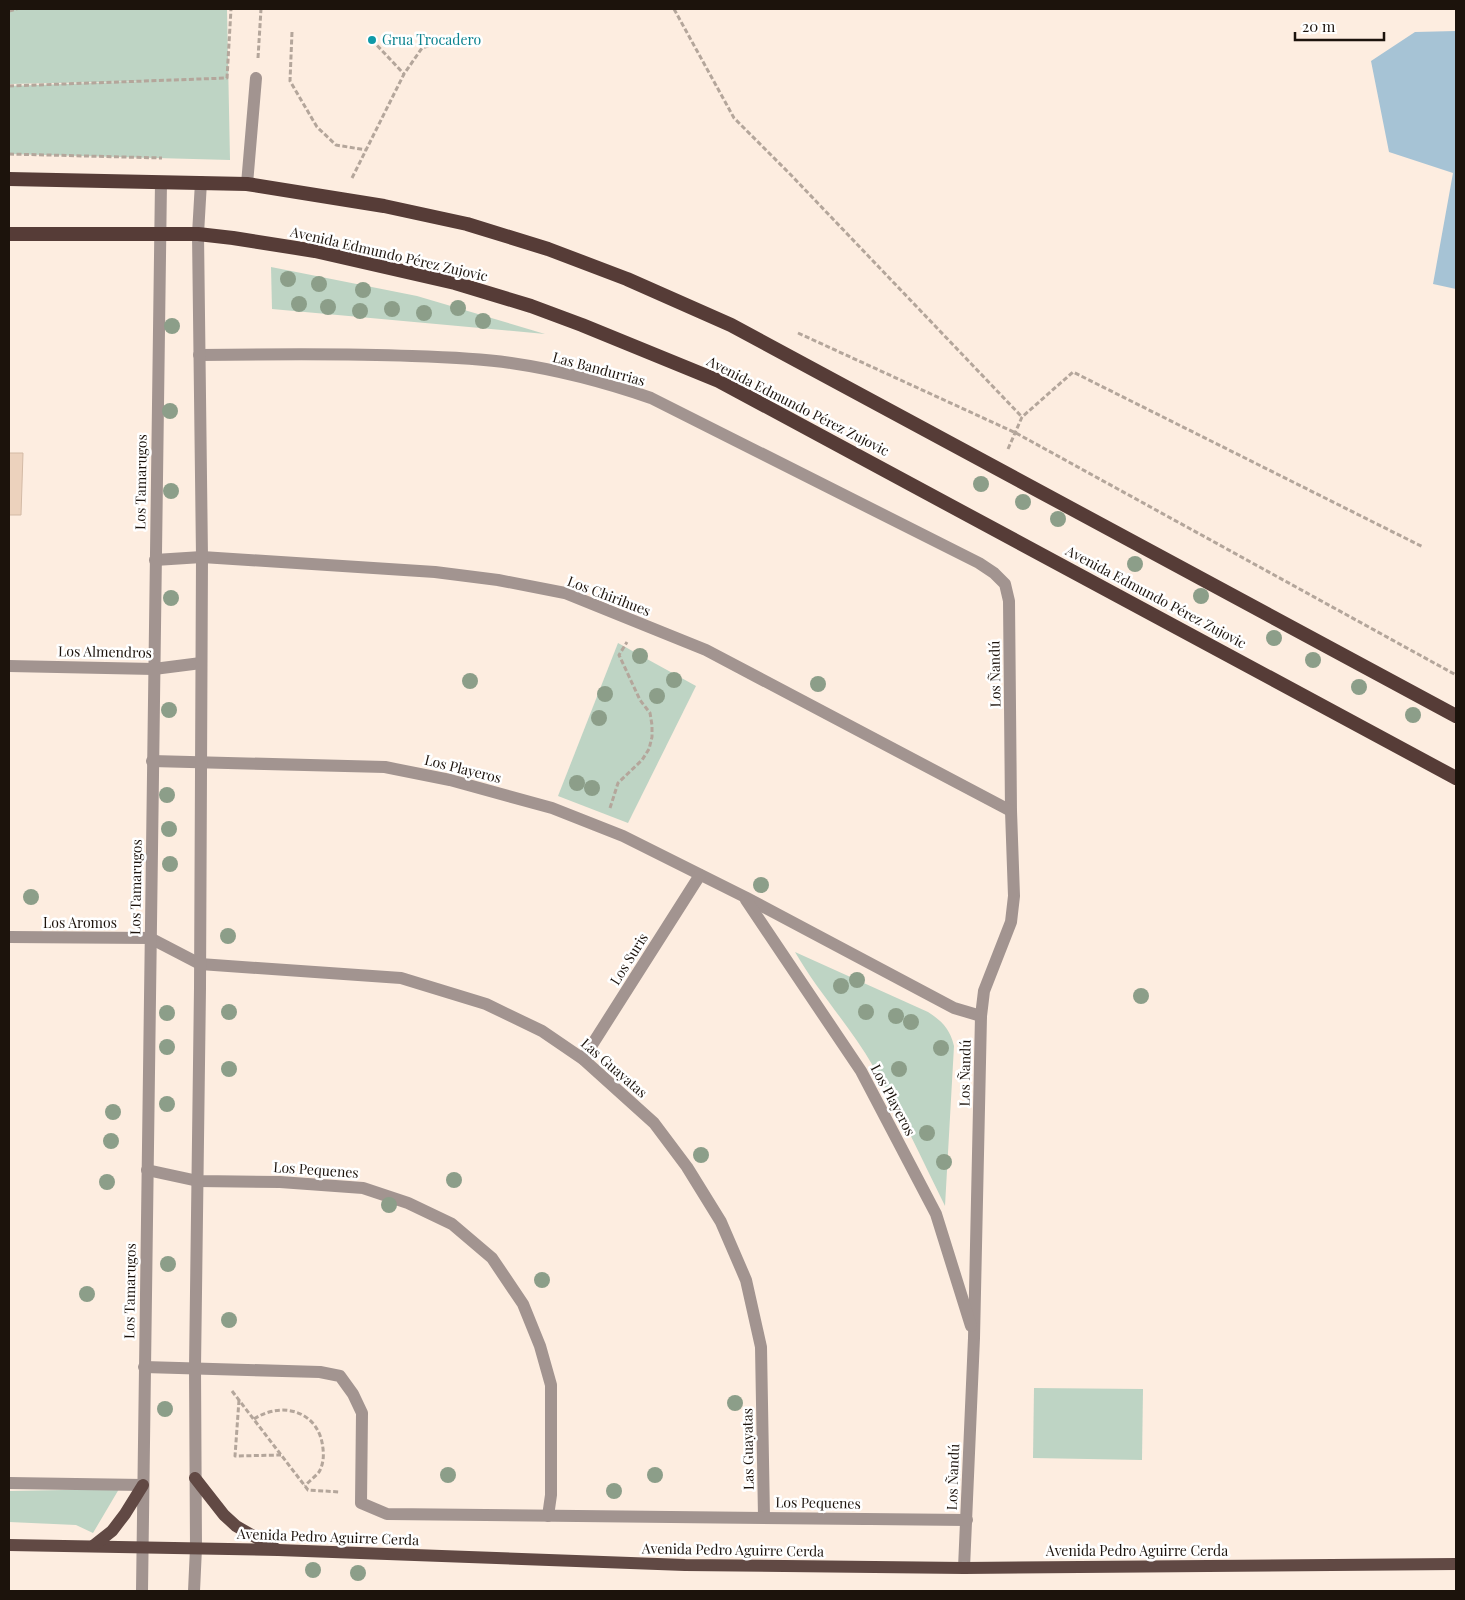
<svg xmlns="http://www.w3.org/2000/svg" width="1465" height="1600" viewBox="0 0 1465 1600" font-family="'Playfair Display',serif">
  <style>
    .green { fill: #bed4c4 }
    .water { fill: #a6c3d5 }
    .building { fill: #ecd2bd; stroke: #d3baa5 }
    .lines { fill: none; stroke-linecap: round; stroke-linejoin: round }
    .path { stroke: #b4a69b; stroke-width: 3; stroke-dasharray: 5 2.5; stroke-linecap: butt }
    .service { stroke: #a29490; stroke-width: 12 }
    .minor { stroke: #a29490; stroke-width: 12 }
    .primary { stroke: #614944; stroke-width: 12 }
    .trunk { stroke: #563c37; stroke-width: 14 }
    .tree { fill: #8c9e89 }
    .culture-dot { fill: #0f9aa8; stroke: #fff; stroke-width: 2 }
    .labels { text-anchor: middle; stroke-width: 5; stroke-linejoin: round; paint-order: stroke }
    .culture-label { font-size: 14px; fill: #0d838f; stroke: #fff; text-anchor: start }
    .street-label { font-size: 14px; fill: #1c130c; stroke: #fff }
  </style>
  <rect width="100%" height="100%" fill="#fdede0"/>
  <g class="green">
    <path d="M13,9H227L230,160L9,154V86L148,81L9,84V11Z"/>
    <path d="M271,267L417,296L545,334L272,309Z"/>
    <path d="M618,643L696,686L628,823L558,796Z"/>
    <path d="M795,952L928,1012C942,1021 950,1029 954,1046L945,1206C922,1159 900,1111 873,1066C850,1026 818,992 795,952Z"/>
    <path d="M1034,1388L1143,1389L1142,1460L1033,1458Z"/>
    <path d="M119,1489L93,1533L76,1525L9,1522V1491Z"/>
  </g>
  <path class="water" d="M1456,31V289L1433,284L1453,173L1389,152L1371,61L1415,32Z"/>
  <path class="building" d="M9,453H23L21,515H9Z"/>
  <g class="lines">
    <g class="path">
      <path d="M674,9L734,118L790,174L1022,417"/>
      <path d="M9,11L17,9"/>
      <path d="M292,32L290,81L317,127L336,145L366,150"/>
      <path d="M372,40L404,74"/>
      <path d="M258,58L261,9"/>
      <path d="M9,86L227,78L231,9"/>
      <path d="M9,154L162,158"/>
      <path d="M352,178L404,74L422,48L451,39"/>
      <path d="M798,333L1016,433L1456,675"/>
      <path d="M1008,449L1022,417L1073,372L1423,547"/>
      <path d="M610,808L618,783L642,760L649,749L652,737V725L650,713L640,700L619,655L627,642"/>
      <path d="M232,1391L308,1490L340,1492"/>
      <path d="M239,1400L235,1456L281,1455"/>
      <path d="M254,1419C283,1400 320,1412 323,1449C324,1457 323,1465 319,1472C315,1477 309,1481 305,1486"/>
    </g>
    <path class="service" d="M247,184L256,78"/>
    <g class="minor">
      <path d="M199,355C270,354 341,353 412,356C445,357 478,358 511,363C559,370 605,382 651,398L979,563L994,573L1005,584L1009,601L1011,811L1014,896L1011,922L984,991L981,1016L974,1338L964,1568"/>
      <path d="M155,560L202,557L435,572L498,580L565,593L706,650L1011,811"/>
      <path d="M9,666L154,669L201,663"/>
      <path d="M152,761L385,767L450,780L552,808L623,836L745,897L954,1008L981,1016"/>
      <path d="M746,900L861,1071L893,1132L936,1214L971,1326"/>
      <path d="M9,937L150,938L200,964L401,978L486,1004L542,1031L583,1059L654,1123L687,1167L721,1222L746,1280L761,1347L764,1517"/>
      <path d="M583,1059L700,875"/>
      <path d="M147,1170L198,1181L280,1182L363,1188L408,1203L452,1224L492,1258L523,1304L540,1346L551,1385V1495L548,1516"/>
      <path d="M144,1367L320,1372L340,1376L353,1394L362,1413L361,1503L387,1514L967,1520"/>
      <path d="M9,1483L143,1485"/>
      <path d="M142,1591L161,182"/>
      <path d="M194,1591L196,1548L195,1368L200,988L202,557L198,234L201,182"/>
    </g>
    <g class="primary">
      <path d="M195,1478L224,1515L236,1526L276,1549"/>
      <path d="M9,1545L278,1550L685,1565L964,1568L1456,1564"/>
      <path d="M93,1546L112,1531L125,1514L143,1485"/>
    </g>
    <g class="trunk">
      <path d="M9,179L247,184L384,206L467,224L548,249L627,279L731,325L1456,716"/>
      <path d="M9,234H198L233,238L315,251L455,283L531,306L582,325L719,381L1456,778"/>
    </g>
  </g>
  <g class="tree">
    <circle cx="288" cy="279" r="8"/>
    <circle cx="319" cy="284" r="8"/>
    <circle cx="363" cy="290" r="8"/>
    <circle cx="299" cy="304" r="8"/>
    <circle cx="328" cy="307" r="8"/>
    <circle cx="458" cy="308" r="8"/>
    <circle cx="392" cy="309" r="8"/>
    <circle cx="360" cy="311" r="8"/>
    <circle cx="424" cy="313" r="8"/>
    <circle cx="483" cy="321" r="8"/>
    <circle cx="172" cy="326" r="8"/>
    <circle cx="170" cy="411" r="8"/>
    <circle cx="981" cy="484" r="8"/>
    <circle cx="171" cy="491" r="8"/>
    <circle cx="1023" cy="502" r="8"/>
    <circle cx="1058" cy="519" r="8"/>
    <circle cx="1135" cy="564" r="8"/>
    <circle cx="1201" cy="596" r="8"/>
    <circle cx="171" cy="598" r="8"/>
    <circle cx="1274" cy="638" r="8"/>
    <circle cx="640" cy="656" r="8"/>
    <circle cx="1313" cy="660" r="8"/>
    <circle cx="674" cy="680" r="8"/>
    <circle cx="470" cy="681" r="8"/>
    <circle cx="818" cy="684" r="8"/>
    <circle cx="1359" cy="687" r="8"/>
    <circle cx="605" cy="694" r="8"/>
    <circle cx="657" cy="696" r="8"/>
    <circle cx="169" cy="710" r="8"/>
    <circle cx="1413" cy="715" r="8"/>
    <circle cx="599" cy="718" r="8"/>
    <circle cx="577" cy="783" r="8"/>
    <circle cx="592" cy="788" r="8"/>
    <circle cx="167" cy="795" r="8"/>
    <circle cx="169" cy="829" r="8"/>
    <circle cx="170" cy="864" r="8"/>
    <circle cx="761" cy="885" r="8"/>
    <circle cx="31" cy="897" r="8"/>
    <circle cx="228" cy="936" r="8"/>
    <circle cx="857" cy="980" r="8"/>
    <circle cx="841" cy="986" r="8"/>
    <circle cx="1141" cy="996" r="8"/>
    <circle cx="229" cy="1012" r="8"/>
    <circle cx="866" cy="1012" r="8"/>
    <circle cx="167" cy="1013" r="8"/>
    <circle cx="896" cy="1016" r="8"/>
    <circle cx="911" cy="1022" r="8"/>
    <circle cx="167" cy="1047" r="8"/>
    <circle cx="941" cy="1048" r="8"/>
    <circle cx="229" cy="1069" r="8"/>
    <circle cx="899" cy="1069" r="8"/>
    <circle cx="167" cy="1104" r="8"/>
    <circle cx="113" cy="1112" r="8"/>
    <circle cx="927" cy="1133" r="8"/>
    <circle cx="111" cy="1141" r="8"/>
    <circle cx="701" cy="1155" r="8"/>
    <circle cx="944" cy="1162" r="8"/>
    <circle cx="454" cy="1180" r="8"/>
    <circle cx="107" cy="1182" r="8"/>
    <circle cx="389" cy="1205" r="8"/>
    <circle cx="168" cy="1264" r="8"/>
    <circle cx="542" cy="1280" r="8"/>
    <circle cx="87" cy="1294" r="8"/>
    <circle cx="229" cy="1320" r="8"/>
    <circle cx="735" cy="1403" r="8"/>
    <circle cx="165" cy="1409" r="8"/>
    <circle cx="448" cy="1475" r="8"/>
    <circle cx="655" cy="1475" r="8"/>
    <circle cx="614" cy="1491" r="8"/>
    <circle cx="313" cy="1570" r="8"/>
    <circle cx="358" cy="1573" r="8"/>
  </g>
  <circle class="culture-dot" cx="372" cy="40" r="5"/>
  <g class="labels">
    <g class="culture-label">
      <text x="382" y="45">Grua Trocadero</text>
    </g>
    <g class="street-label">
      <text transform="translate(389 254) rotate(13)" y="5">Avenida Edmundo Pérez Zujovic</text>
      <text transform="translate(599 369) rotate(15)" y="5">Las Bandurrias</text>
      <text transform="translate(798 406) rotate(27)" y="5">Avenida Edmundo Pérez Zujovic</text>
      <text transform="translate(141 482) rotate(-89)" y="5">Los Tamarugos</text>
      <text transform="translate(609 596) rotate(21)" y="5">Los Chirihues</text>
      <text transform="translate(1156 597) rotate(28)" y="5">Avenida Edmundo Pérez Zujovic</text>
      <text transform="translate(105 652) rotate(1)" y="5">Los Almendros</text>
      <text transform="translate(995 674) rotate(-91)" y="5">Los Ñandú</text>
      <text transform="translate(463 769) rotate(14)" y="5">Los Playeros</text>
      <text transform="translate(136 887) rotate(-89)" y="5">Los Tamarugos</text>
      <text x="80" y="928">Los Aromos</text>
      <text transform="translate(629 959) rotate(-58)" y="5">Los Suris</text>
      <text transform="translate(614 1068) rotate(41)" y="5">Las Guayatas</text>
      <text transform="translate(965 1073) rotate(-89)" y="5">Los Ñandú</text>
      <text transform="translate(893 1100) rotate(62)" y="5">Los Playeros</text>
      <text transform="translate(316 1170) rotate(4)" y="5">Los Pequenes</text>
      <text transform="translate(130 1291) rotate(-89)" y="5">Los Tamarugos</text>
      <text transform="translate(748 1449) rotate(-91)" y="5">Las Guayatas</text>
      <text transform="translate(953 1477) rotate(-88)" y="5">Los Ñandú</text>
      <text transform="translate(818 1503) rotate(1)" y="5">Los Pequenes</text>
      <text transform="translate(328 1537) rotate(2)" y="5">Avenida Pedro Aguirre Cerda</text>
      <text transform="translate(733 1550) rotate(1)" y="5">Avenida Pedro Aguirre Cerda</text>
      <text x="1137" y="1556">Avenida Pedro Aguirre Cerda</text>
    </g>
  </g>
  <rect width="1465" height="1600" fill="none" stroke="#1c130c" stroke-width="20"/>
  <path d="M1295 32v8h89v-8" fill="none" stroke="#1c130c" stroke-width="2.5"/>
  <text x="1302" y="32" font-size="15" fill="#1c130c" stroke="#ffffff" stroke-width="4" paint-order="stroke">20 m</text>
</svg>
